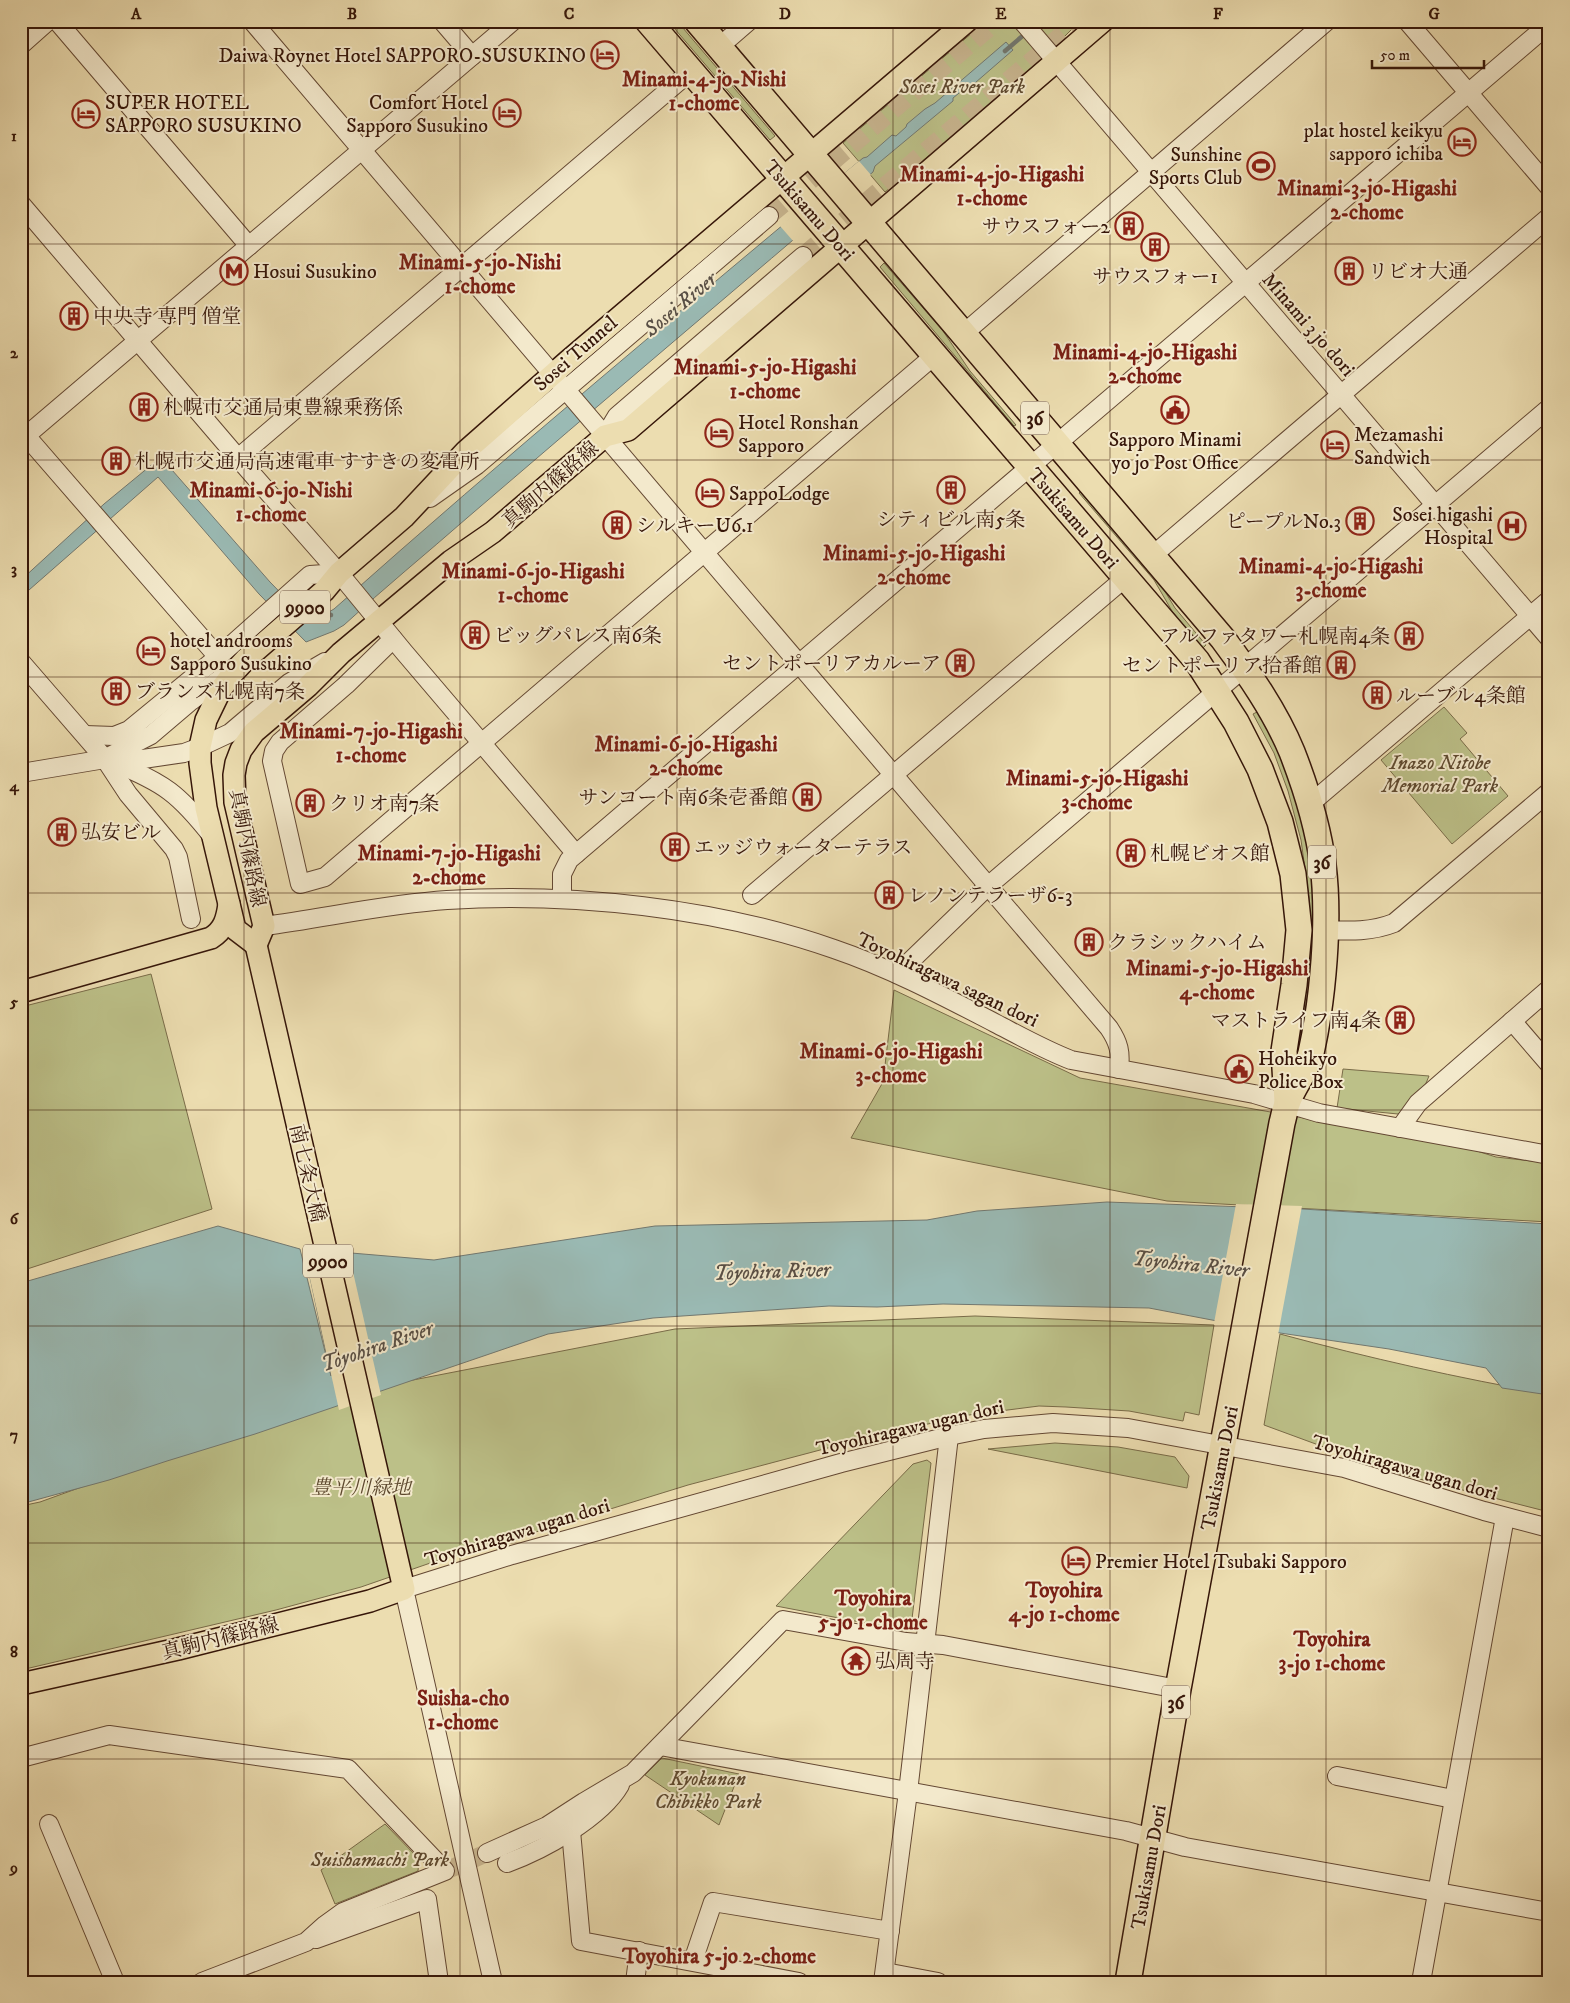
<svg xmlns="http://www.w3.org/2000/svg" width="1570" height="2003" viewBox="0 0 1570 2003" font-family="'IM FELL DW Pica','Noto Serif JP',serif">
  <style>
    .green { fill: #bcc088; stroke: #796b48 }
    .water { fill: #9abab4; stroke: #727870 }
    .pier { fill: #ecddb0 }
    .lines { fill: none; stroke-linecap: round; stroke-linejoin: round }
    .stream { stroke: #727870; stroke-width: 4.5 }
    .minor-tunnel { stroke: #c8b58f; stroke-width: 18; stroke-dasharray: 18 9; stroke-linecap: butt }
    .minor-casing { stroke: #644833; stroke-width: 20 }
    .major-casing { stroke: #361609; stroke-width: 24 }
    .highway-casing { stroke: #361609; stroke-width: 28 }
    .minor { stroke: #f3e9cc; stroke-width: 18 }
    .major { stroke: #ecddb0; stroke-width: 21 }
    .highway { stroke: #ecddb0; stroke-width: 25 }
    .grid { fill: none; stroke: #361609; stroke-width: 1; stroke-opacity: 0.55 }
    .labels { text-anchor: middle; stroke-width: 4; stroke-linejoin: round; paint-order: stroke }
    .shield { fill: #f3e9cc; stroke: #6f5544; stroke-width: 1 }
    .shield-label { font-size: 19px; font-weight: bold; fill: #361609 }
    .poi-label { font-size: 20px; fill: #361609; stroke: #f3e9cc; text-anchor: start }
    .park-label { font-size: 20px; font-style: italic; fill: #5e492f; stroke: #f3e9cc }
    .street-label { font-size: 20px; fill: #361609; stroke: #f3e9cc }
    .neighbourhood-label { font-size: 21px; font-weight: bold; fill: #7a1f14; stroke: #f3e9cc }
    .water-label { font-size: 21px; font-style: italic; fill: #594f45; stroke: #f3e9cc }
    .neatline { fill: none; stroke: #361609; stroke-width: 2 }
    .grid-label { font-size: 16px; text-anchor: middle; font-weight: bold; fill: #361609 }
  </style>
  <rect width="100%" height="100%" fill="#ecddb0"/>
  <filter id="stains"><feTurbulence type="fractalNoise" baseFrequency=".004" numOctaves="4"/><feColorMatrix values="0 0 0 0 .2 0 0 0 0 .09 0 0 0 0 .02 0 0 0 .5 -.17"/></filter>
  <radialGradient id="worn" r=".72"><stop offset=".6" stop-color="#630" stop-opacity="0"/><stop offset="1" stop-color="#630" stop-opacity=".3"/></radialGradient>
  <g class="green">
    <path d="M668,21H677L775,136L770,140Z"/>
    <path d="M986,21H1080L1023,78L885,192L843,143Z"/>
    <path d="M884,263L943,331L970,371L1016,425L1014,426L880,267Z"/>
    <path d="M1081,491L1158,580L1175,608L1206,645L1203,648L1172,611L1154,580L1079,493Z"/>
    <path d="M1444,707L1467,733L1460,739L1508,796L1452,844L1381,760Z"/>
    <path d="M1257,712C1296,775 1316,850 1315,924C1314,971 1303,1018 1295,1064L1311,933L1309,898L1301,840L1288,791L1274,753L1253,714Z"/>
    <path d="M151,974L212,1209L21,1271V1007Z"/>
    <path d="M894,990L1080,1078L1461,1146L1496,1157L1549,1163V1222L1167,1201L851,1138L883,1082Z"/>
    <path d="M1343,1069L1429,1076L1424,1088L1398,1114L1337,1108Z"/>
    <path d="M975,1316L1214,1325L1199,1415L1185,1412L1183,1421L1129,1411L1066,1407L1039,1406L969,1415L873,1436L688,1485L510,1540L439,1560L361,1587L276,1610L21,1670V1506L40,1502L336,1395L675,1329Z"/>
    <path d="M1280,1334C1369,1358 1458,1378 1549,1394V1512L1392,1472L1264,1425Z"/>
    <path d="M1055,1443L1118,1447L1175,1457L1189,1476L1187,1488L988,1449Z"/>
    <path d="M927,1460L931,1463L911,1627L907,1631L776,1606L913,1464Z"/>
    <path d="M662,1758L739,1774L719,1825L645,1775Z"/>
    <path d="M385,1824L419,1859L418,1871L335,1904L321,1870Z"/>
  </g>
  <g class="water">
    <path d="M1006,42L1013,50L968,89H964L953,98V101L875,166L873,172C738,287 602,402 467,518C426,554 384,588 344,625L334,631L306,642L259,594L158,477L21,597V580L104,504L155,462H165L270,582L310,623L334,609C507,455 686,306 863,158L867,157L892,135L896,136L906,127L907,124L925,109L935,103Z"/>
    <path d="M1107,1202L1302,1209L1549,1224V1395L1502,1388L1486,1368L1389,1349L1280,1333L1149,1308L943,1304L877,1307L829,1306L653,1318L548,1334L255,1434L167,1461L109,1480L21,1504V1283L218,1226L300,1249L331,1376L304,1249L434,1260L655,1226L927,1220L977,1211Z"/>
  </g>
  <g class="pier">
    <path d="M859,161L871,175L794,242L780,226Z"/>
    <path d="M1236,1204L1302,1206L1278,1335L1214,1323Z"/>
    <path d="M303,1247L348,1250L381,1395L339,1410Z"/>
  </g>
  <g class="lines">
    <g class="stream">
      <path d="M1032,28L1041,21"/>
      <path d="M1005,51L1026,33"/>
      <path d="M321,612L331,615"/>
    </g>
    <g class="minor-tunnel">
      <path d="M769,216L997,21"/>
      <path d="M803,256L1078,21"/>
      <path d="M445,1871L487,1853"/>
    </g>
    <g class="minor-casing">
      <g id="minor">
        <path d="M57,21L249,246"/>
        <path d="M252,21L1109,1028C1119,1043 1121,1052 1119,1069"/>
        <path d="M442,21L472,56"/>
        <path d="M1022,21L1549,638"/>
        <path d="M1407,21L1549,187"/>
        <path d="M21,45L48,21"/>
        <path d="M719,47L749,21"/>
        <path d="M21,204L238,458L339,573L404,652L576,854"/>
        <path d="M963,334L1327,21"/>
        <path d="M21,430L218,657"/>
        <path d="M605,436L617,416L803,256"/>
        <path d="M21,440L513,21"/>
        <path d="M238,458L691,71"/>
        <path d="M430,498L477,465L769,216"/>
        <path d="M1152,556L1549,217"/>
        <path d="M393,639L346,685L280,742L274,751L272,761L300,884L325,877L935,355"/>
        <path d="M21,662L105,759L128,794L174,849L178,857L191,919"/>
        <path d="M85,735L114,736L129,730L218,657L310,575L339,573"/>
        <path d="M108,757L151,735L191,701L229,672"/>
        <path d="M115,763C164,783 179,794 212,836"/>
        <path d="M21,773L105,759H143L184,753L200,747L230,733L289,683L325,662"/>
        <path d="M1310,804L1549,600"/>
        <path d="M752,895L1125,578"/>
        <path d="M562,899V874L569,860L1549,24"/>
        <path d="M264,926C325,918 386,904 447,900C571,892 717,908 834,949C890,968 943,996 995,1023C1020,1036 1045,1050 1071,1060L1254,1094L1319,1113L1549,1155"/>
        <path d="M1325,930C1350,931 1371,932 1394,923L1549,792"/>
        <path d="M897,974L988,886L1549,408"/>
        <path d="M1512,1021L1549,1064"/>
        <path d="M1400,1128L1418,1103L1549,989"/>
        <path d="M660,1746L1126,1831L1185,1847L1549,1912"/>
        <path d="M21,1758L109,1735L348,1769L445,1871L343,1912L325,1925L306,1942L202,1982"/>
        <path d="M1337,1776L1453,1799"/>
        <path d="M49,1824L115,1982"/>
        <path d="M571,1831L581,1941L799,1982"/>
        <path d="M487,1853L547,1826L584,1802L633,1773L783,1620L906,1642L943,1645L1178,1689"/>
        <path d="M507,1863C543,1850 601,1818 620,1785"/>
        <path d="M316,1939L427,1899L439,1982"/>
        <path d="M693,1961L713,1902L890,1931"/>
        <path d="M885,1972L938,1982"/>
        <path d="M493,1982L404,1589L512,1555L841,1463L949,1436L984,1429L1053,1423L1128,1428L1344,1468L1484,1511L1549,1528"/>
        <path d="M635,1982L639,1951"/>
        <path d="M883,1982L908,1792L949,1436"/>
        <path d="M1421,1982L1505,1517"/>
      </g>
    </g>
    <g class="major-casing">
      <g id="major">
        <path d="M256,945L264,926L235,802L234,775L236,763L241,750L254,732L308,686L341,653L451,561L493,532L605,436L628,430L1103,21"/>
        <path d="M256,945L235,929L206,808L200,763V747L206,720L221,689L232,674L246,659L324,591L339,573L404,517L466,451L568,361L967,21"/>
        <path d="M21,992L211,938C224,930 227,919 229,904"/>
        <path d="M21,1684L178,1649L370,1601L404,1589L256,945"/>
      </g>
    </g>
    <g class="highway-casing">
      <g id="highway">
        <path d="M648,21L1197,661L1236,722L1260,769L1280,822L1293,874L1299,930L1294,985L1284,1051L1287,1102"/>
        <path d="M697,21L1223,639C1249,674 1275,711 1292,752C1306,788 1318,826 1323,865C1330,920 1323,999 1311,1053C1307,1070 1294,1085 1288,1101C1285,1108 1284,1116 1282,1123L1178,1689L1128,1982"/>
      </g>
    </g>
    <use href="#minor" class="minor"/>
    <use href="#major" class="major"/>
    <use href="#highway" class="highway"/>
  </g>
  <path class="grid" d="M244,21V1982M460,21V1982M677,21V1982M893,21V1982M1110,21V1982M1326,21V1982M21,244H1549M21,460H1549M21,677H1549M21,893H1549M21,1110H1549M21,1326H1549M21,1543H1549M21,1759H1549"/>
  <defs>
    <g id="hotel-ring" transform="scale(1.4375)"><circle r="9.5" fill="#f3e9cc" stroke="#8f2418" stroke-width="1.5"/><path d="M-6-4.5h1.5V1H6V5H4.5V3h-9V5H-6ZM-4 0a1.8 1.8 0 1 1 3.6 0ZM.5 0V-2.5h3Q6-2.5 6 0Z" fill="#8f2418"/></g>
    <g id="stadium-ring" transform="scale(1.4375)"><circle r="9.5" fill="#f3e9cc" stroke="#8f2418" stroke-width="1.5"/><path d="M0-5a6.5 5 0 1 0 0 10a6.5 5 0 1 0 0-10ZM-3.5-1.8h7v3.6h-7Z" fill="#8f2418"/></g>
    <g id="building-ring" transform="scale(1.4375)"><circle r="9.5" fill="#f3e9cc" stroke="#8f2418" stroke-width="1.5"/><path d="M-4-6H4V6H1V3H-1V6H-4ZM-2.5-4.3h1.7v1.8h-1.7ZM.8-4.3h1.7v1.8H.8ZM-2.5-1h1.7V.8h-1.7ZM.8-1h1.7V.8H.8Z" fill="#8f2418"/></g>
    <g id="metro-ring" transform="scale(1.4375)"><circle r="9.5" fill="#f3e9cc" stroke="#8f2418" stroke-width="1.5"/><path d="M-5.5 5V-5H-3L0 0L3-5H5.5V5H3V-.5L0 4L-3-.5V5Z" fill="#8f2418"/></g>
    <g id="civic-ring" transform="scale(1.4375)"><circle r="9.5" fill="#f3e9cc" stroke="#8f2418" stroke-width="1.5"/><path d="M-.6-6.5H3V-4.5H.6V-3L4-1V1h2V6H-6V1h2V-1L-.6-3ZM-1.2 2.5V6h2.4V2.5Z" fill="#8f2418"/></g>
    <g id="hospital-ring" transform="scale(1.4375)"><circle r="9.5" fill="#f3e9cc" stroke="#8f2418" stroke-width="1.5"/><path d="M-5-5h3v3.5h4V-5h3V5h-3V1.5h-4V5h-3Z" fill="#8f2418"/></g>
    <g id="temple-ring" transform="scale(1.4375)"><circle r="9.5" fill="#f3e9cc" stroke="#8f2418" stroke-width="1.5"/><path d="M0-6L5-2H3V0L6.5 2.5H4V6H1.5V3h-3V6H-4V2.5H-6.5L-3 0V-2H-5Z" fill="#8f2418"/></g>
  </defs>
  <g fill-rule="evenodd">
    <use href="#hotel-ring" x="605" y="55"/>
    <use href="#hotel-ring" x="507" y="113"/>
    <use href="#hotel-ring" x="86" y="114"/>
    <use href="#hotel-ring" x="1462" y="142"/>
    <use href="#stadium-ring" x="1261" y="166"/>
    <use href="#building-ring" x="1129" y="226"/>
    <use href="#building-ring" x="1155" y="247"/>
    <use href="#metro-ring" x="234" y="271"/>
    <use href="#building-ring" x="1349" y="271"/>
    <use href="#building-ring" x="74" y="316"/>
    <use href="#building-ring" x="144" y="407"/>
    <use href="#civic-ring" x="1175" y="410"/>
    <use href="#hotel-ring" x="719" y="433"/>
    <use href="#hotel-ring" x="1335" y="445"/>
    <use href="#building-ring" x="116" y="461"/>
    <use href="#building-ring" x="951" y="490"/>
    <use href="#hotel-ring" x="710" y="493"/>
    <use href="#building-ring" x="1360" y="521"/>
    <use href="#building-ring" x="617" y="525"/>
    <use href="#hospital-ring" x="1512" y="526"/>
    <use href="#building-ring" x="475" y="635"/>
    <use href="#building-ring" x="1409" y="636"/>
    <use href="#hotel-ring" x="151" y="651"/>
    <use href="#building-ring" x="960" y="663"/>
    <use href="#building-ring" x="1341" y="665"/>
    <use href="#building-ring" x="116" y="691"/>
    <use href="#building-ring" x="1377" y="695"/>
    <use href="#building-ring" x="807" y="797"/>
    <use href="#building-ring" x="310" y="803"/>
    <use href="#building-ring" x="62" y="832"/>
    <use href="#building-ring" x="675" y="847"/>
    <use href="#building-ring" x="1131" y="853"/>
    <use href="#building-ring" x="889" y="895"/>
    <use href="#building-ring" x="1089" y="942"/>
    <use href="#building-ring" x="1400" y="1020"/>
    <use href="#civic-ring" x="1239" y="1069"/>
    <use href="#hotel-ring" x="1076" y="1561"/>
    <use href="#temple-ring" x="856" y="1661"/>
  </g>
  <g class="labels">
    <g class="shield">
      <rect x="1021" y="401.5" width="28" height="33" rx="4"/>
      <rect x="280" y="590.5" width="50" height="33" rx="4"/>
      <rect x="1308" y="845.5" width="28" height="33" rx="4"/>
      <rect x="303" y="1244.5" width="50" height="33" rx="4"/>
      <rect x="1162" y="1685.5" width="28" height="33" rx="4"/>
    </g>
    <g class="shield-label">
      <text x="1035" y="425">36</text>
      <text x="305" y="614">9900</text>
      <text x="1322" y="869">36</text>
      <text x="328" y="1268">9900</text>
      <text x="1176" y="1709">36</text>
    </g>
    <g class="poi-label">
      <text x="586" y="62" text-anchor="end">Daiwa Roynet Hotel SAPPORO-SUSUKINO</text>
      <text x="105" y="109">SUPER HOTEL<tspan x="105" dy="23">SAPPORO SUSUKINO</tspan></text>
      <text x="488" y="109" text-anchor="end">Comfort Hotel<tspan x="488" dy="23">Sapporo Susukino</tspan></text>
      <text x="1443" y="137" text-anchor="end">plat hostel keikyu<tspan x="1443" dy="23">sapporo ichiba</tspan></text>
      <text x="1242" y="161" text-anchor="end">Sunshine<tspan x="1242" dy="23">Sports Club</tspan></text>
      <text x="1110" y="233" text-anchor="end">サウスフォー2</text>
      <text x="253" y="278">Hosui Susukino</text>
      <text x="1368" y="278">リビオ大通</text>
      <text x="1155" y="283" text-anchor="middle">サウスフォー1</text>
      <text x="93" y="323">中央寺 専門 僧堂</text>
      <text x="163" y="414">札幌市交通局東豊線乗務係</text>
      <text x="738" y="429">Hotel Ronshan<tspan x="738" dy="23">Sapporo</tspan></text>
      <text x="1354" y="441">Mezamashi<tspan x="1354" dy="23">Sandwich</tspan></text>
      <text x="1175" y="446" text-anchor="middle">Sapporo Minami<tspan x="1175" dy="23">yo jo Post Office</tspan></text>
      <text x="135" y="468">札幌市交通局高速電車 すすきの変電所</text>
      <text x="729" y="500">SappoLodge</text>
      <text x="1493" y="521" text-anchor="end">Sosei higashi<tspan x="1493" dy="23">Hospital</tspan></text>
      <text x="951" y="526" text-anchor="middle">シティビル南5条</text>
      <text x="1341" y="528" text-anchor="end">ピープルNo.3</text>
      <text x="636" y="532">シルキーU6.1</text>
      <text x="494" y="642">ビッグパレス南6条</text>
      <text x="1390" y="643" text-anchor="end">アルファタワー札幌南4条</text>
      <text x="170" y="647">hotel androoms<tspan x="170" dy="23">Sapporo Susukino</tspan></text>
      <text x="941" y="670" text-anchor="end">セントポーリアカルーア</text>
      <text x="1322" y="672" text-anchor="end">セントポーリア拾番館</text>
      <text x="135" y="698">ブランズ札幌南7条</text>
      <text x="1396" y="702">ルーブル4条館</text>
      <text x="788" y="804" text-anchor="end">サンコート南6条壱番館</text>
      <text x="329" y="810">クリオ南7条</text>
      <text x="81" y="839">弘安ビル</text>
      <text x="694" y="854">エッジウォーターテラス</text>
      <text x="1150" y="860">札幌ビオス館</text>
      <text x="908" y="902">レノンテラーザ6-3</text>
      <text x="1108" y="949">クラシックハイム</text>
      <text x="1381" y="1027" text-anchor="end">マストライフ南4条</text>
      <text x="1258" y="1065">Hoheikyo<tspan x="1258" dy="23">Police Box</tspan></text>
      <text x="1095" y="1568">Premier Hotel Tsubaki Sapporo</text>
      <text x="875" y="1668">弘周寺</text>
    </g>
    <g class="park-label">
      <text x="962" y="93">Sosei River Park</text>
      <text x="1440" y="769">Inazo Nitobe<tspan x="1440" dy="23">Memorial Park</tspan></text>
      <text x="361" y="1494">豊平川緑地</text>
      <text x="708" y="1785">Kyokunan<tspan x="708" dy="23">Chibikko Park</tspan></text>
      <text x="380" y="1866">Suishamachi Park</text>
    </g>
    <g class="street-label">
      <text transform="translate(810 210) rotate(49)" y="7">Tsukisamu Dori</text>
      <text transform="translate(1309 324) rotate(49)" y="7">Minami 3 jo dori</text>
      <text transform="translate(575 353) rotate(-41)" y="7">Sosei Tunnel</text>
      <text transform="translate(550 484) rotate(-41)" y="7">真駒内篠路線</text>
      <text transform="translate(1074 518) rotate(49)" y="7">Tsukisamu Dori</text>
      <text transform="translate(248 848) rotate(79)" y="7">真駒内篠路線</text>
      <text transform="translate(948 979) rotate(25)" y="7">Toyohiragawa sagan dori</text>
      <text transform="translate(308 1173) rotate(77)" y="7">南七条大橋</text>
      <text transform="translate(910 1427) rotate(-13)" y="7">Toyohiragawa ugan dori</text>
      <text transform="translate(1405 1467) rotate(16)" y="7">Toyohiragawa ugan dori</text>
      <text transform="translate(1219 1468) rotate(-79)" y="7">Tsukisamu Dori</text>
      <text transform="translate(517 1532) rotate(-17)" y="7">Toyohiragawa ugan dori</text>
      <text transform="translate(220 1638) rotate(-14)" y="7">真駒内篠路線</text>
      <text transform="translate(1148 1867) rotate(-80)" y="7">Tsukisamu Dori</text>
    </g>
    <g class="neighbourhood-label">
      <text x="704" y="86">Minami-4-jo-Nishi<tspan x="704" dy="24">1-chome</tspan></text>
      <text x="992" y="181">Minami-4-jo-Higashi<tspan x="992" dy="24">1-chome</tspan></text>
      <text x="1367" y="195">Minami-3-jo-Higashi<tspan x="1367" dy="24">2-chome</tspan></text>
      <text x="480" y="269">Minami-5-jo-Nishi<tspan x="480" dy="24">1-chome</tspan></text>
      <text x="1145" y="359">Minami-4-jo-Higashi<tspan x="1145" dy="24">2-chome</tspan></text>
      <text x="765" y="374">Minami-5-jo-Higashi<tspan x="765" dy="24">1-chome</tspan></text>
      <text x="271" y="497">Minami-6-jo-Nishi<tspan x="271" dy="24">1-chome</tspan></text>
      <text x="914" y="560">Minami-5-jo-Higashi<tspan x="914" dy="24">2-chome</tspan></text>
      <text x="1331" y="573">Minami-4-jo-Higashi<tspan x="1331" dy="24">3-chome</tspan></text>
      <text x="533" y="578">Minami-6-jo-Higashi<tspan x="533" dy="24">1-chome</tspan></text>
      <text x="371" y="738">Minami-7-jo-Higashi<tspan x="371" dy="24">1-chome</tspan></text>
      <text x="686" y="751">Minami-6-jo-Higashi<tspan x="686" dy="24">2-chome</tspan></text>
      <text x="1097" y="785">Minami-5-jo-Higashi<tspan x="1097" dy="24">3-chome</tspan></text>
      <text x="449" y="860">Minami-7-jo-Higashi<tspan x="449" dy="24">2-chome</tspan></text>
      <text x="1217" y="975">Minami-5-jo-Higashi<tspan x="1217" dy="24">4-chome</tspan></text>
      <text x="891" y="1058">Minami-6-jo-Higashi<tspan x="891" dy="24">3-chome</tspan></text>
      <text x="1064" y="1597">Toyohira<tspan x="1064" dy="24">4-jo 1-chome</tspan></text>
      <text x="873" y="1605">Toyohira<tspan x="873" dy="24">5-jo 1-chome</tspan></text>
      <text x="1332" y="1646">Toyohira<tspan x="1332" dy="24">3-jo 1-chome</tspan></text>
      <text x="463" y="1705">Suisha-cho<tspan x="463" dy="24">1-chome</tspan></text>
      <text x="719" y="1963">Toyohira 5-jo 2-chome</text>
    </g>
    <g class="water-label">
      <text transform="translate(680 304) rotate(-40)" y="7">Sosei River</text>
      <text transform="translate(1191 1264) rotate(6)" y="7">Toyohira River</text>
      <text transform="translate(772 1271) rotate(-2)" y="7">Toyohira River</text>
      <text transform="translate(377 1346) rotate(-19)" y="7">Toyohira River</text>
    </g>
  </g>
  <rect width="1570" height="2003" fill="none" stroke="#ecddb0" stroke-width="55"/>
  <path d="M1372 60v8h112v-8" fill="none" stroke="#361609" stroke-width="2.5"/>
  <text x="1380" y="60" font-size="15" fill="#361609" stroke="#f3e9cc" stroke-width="4" paint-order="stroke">50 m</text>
  <rect x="28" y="28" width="1514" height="1948" class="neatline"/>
  <g class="grid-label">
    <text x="136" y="19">A</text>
    <text x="352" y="19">B</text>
    <text x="569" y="19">C</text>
    <text x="785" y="19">D</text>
    <text x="1001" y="19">E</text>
    <text x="1218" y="19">F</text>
    <text x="1434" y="19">G</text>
    <text x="14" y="141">1</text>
    <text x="14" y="358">2</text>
    <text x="14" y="574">3</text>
    <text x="14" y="791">4</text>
    <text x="14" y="1007">5</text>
    <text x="14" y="1224">6</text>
    <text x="14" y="1440">7</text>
    <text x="14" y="1657">8</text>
    <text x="14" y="1873">9</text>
  </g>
  <rect width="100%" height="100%" filter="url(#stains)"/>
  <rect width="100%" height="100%" fill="url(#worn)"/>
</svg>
